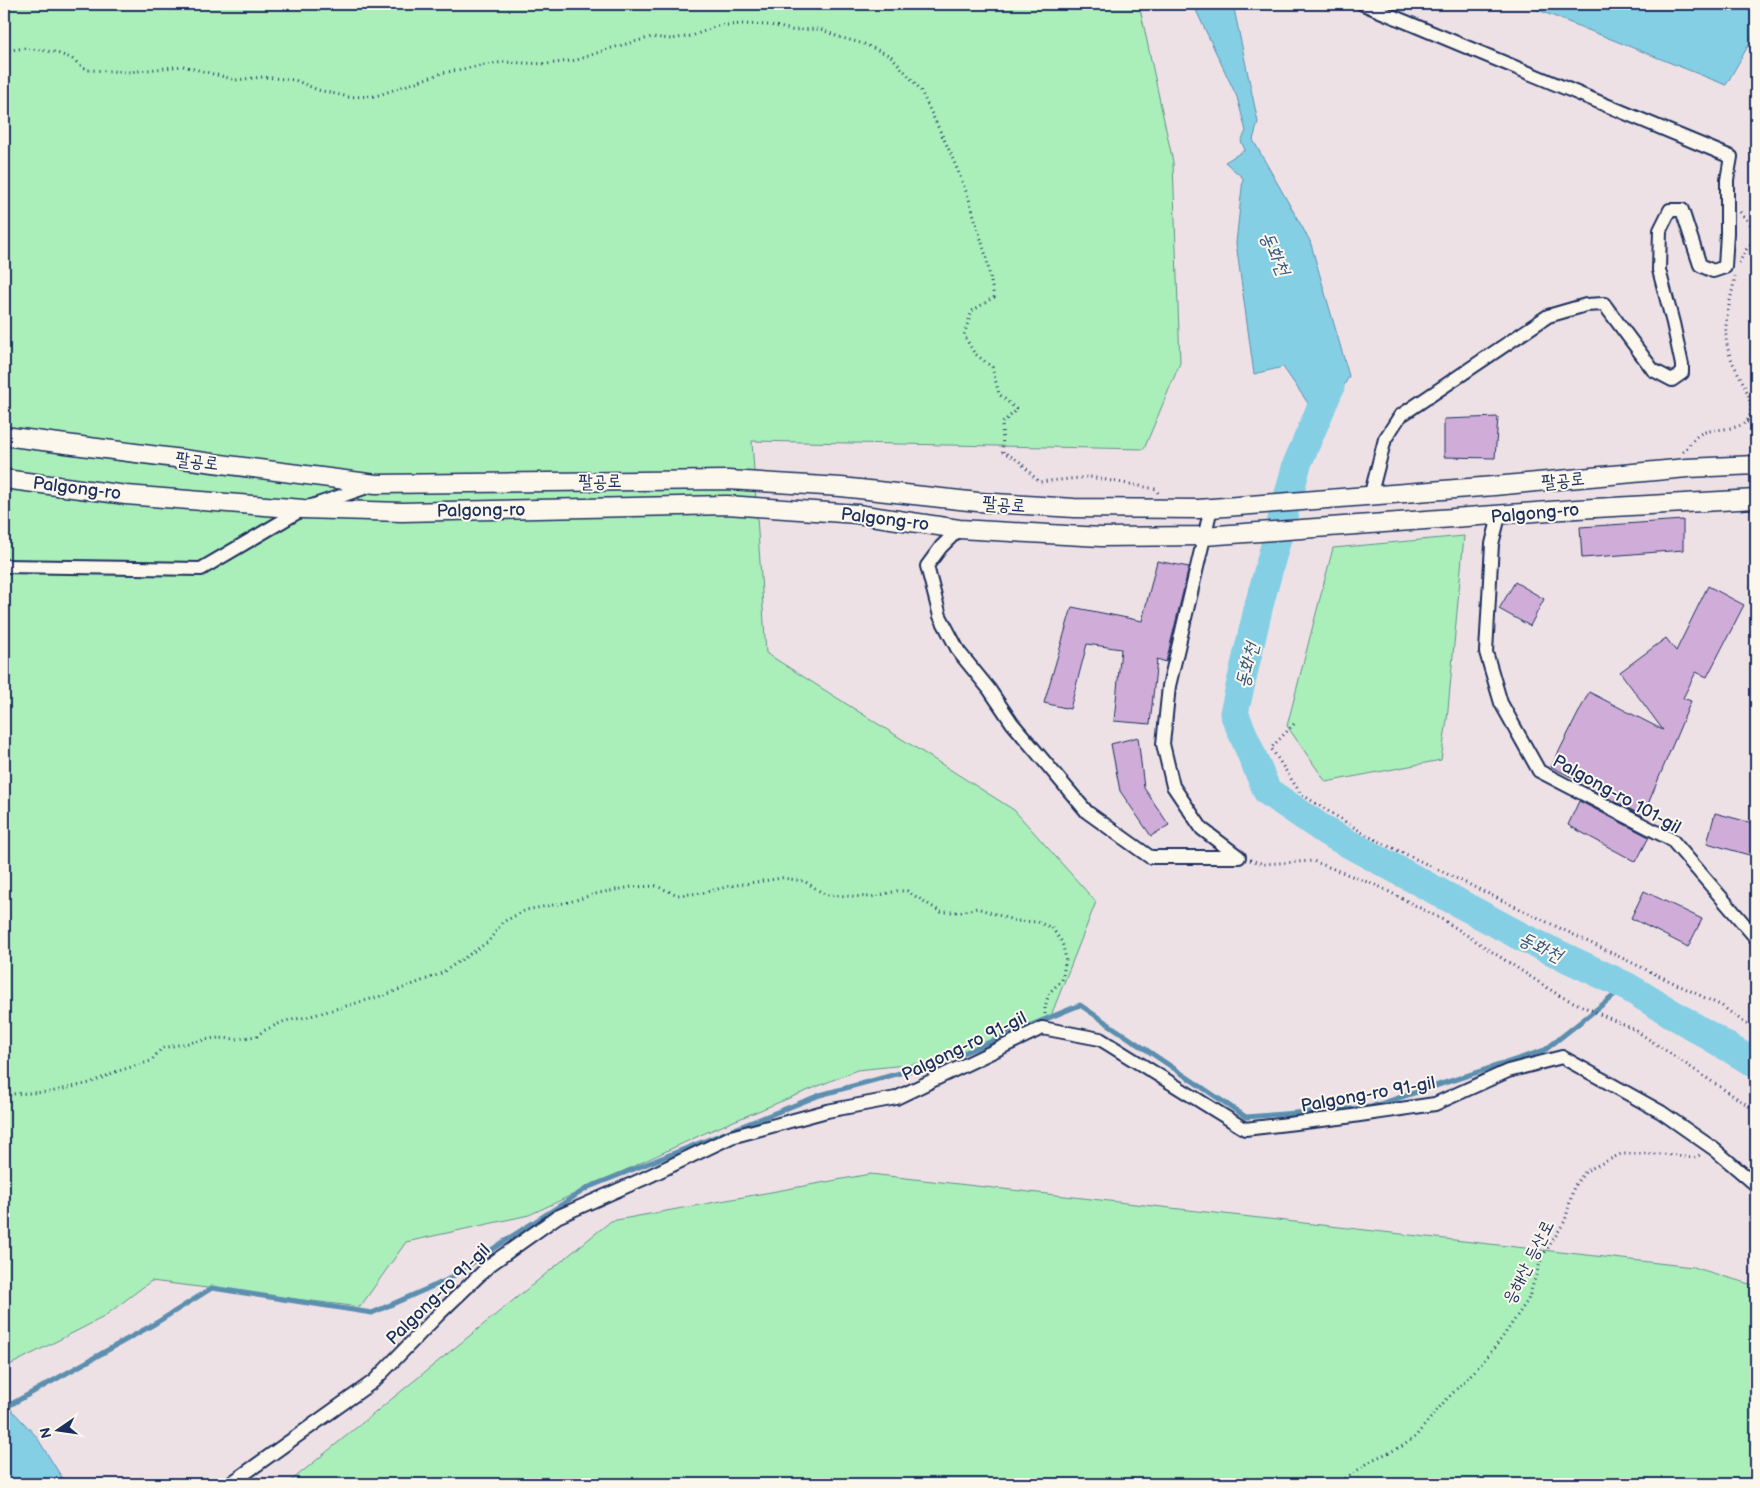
<svg xmlns="http://www.w3.org/2000/svg" width="1760" height="1488" viewBox="0 0 1760 1488" font-family="'Balsamiq Sans','Poor Story',sans-serif">
  <style>
    .green { fill: #aaefba; stroke: #628f8c }
    .water { fill: #85cfe5; stroke: #5b8faf }
    .lines { fill: none; stroke-linecap: round; stroke-linejoin: round }
    .stream { stroke: #5b8faf; stroke-width: 5 }
    .river { stroke: #85cfe5; stroke-width: 29 }
    .building { fill: #cfadd8; stroke: #1b2f5e }
    .street-casing { stroke: #1b2f5e; stroke-width: 16 }
    .secondary-casing { stroke: #1b2f5e; stroke-width: 21 }
    .path { stroke: #1b2f5e; stroke-width: 3; stroke-dasharray: 1 4; stroke-linecap: butt }
    .street { stroke: #fbf7ec; stroke-width: 12 }
    .secondary { stroke: #fbf7ec; stroke-width: 18 }
    .labels { text-anchor: middle; stroke-width: 4; stroke-linejoin: round; paint-order: stroke }
    .street-label { font-size: 18px; fill: #1b2f5e; stroke: #fbf7ec }
    .water-label { font-size: 19px; font-style: italic; fill: #365780; stroke: #fbf7ec }
  </style>
  <rect width="100%" height="100%" fill="#eee1e6"/>
  <filter id="ink" filterUnits="userSpaceOnUse"><feTurbulence type="fractalNoise" baseFrequency=".02" numOctaves="2"/><feDisplacementMap in="SourceGraphic" scale="10" xChannelSelector="R" yChannelSelector="G"/><feConvolveMatrix kernelMatrix="1 2 1 2 8 2 1 2 1" color-interpolation-filters="sRGB"/></filter>
  <g filter="url(#ink)">
    <g class="green">
      <path d="M4,4H1139L1173,162L1180,363L1144,449L752,441L766,653L1014,810L1096,902L1050,1018L944,1061L857,1070L705,1133L529,1215L406,1242L360,1307L151,1281L102,1318L4,1368Z"/>
      <path d="M1464,536L1447,720L1441,760L1326,782L1287,726L1333,548Z"/>
      <path d="M870,1174L1693,1267L1756,1286V1484H287L611,1221Z"/>
    </g>
    <g class="water">
      <path d="M1193,4H1233L1258,122L1253,140L1310,241L1349,376L1323,425L1283,367L1254,374L1236,243L1243,178L1225,162L1245,150L1241,141L1246,131L1237,97Z"/>
      <path d="M1523,4H1756V32L1726,85Z"/>
      <path d="M8,1406L36,1436L66,1484H4V1407Z"/>
    </g>
    <g class="lines">
      <path class="stream" d="M8,1406L156,1323L212,1288L372,1313L447,1280L509,1238L589,1187L820,1095L944,1061L1080,1005L1246,1117L1371,1107L1545,1050L1626,986"/>
      <path class="river" d="M1327,380L1330,387L1297,464L1259,605L1234,713L1267,791L1327,832L1520,936L1626,986L1756,1064"/>
    </g>
    <g class="building">
      <path d="M1498,417L1495,458L1444,457V419Z"/>
      <path d="M1683,520V550L1582,558L1580,527Z"/>
      <path d="M1157,561L1189,567L1166,662L1157,659L1150,724L1114,721L1121,649L1087,644L1070,709L1044,703L1072,607L1142,621Z"/>
      <path d="M1515,582L1544,599L1530,626L1499,609Z"/>
      <path d="M1708,586L1744,605L1707,677L1696,672L1683,698L1691,701L1643,816L1585,786L1586,784L1551,767L1589,692L1663,730L1620,672L1666,638L1676,651Z"/>
      <path d="M1138,737L1144,788L1169,825L1151,836L1120,791L1111,744Z"/>
      <path d="M1579,801L1649,837L1636,862L1568,825Z"/>
      <path d="M1715,813L1756,824V857L1707,843Z"/>
      <path d="M1644,891L1702,919L1688,947L1631,918Z"/>
    </g>
    <g class="lines">
      <g class="street-casing">
        <g id="street">
          <path d="M1363,4L1731,157L1727,180V233L1725,267L1713,271L1700,265L1682,210H1670L1660,230L1659,270L1673,323L1682,365V373L1672,380L1653,370L1604,304L1586,305L1548,316L1400,416L1385,439L1370,497"/>
          <path d="M1499,516L1492,544L1486,652L1501,703L1539,771L1672,840L1756,938"/>
          <path d="M959,529L941,547L927,566L940,616L959,652L989,689L1012,723L1087,812L1150,857H1239L1202,829L1173,786L1163,744L1169,686L1211,508"/>
          <path d="M4,566L201,569L303,509L373,485"/>
          <path d="M230,1484L374,1381L438,1315L491,1264L557,1217L643,1179L731,1137L827,1111L896,1098L1042,1028L1100,1039L1245,1129L1339,1118L1435,1104L1508,1071L1562,1057L1661,1112L1714,1149L1756,1185"/>
        </g>
      </g>
      <g class="secondary-casing">
        <g id="secondary">
          <path d="M4,436L376,484L728,480L841,487L978,502L1074,508L1198,509L1225,507L1494,486L1687,468L1756,465"/>
          <path d="M4,479L126,495L303,509L402,512L727,505L857,514L959,529L1101,537L1204,536L1577,509L1756,499"/>
        </g>
      </g>
      <g class="path">
        <path d="M4,51L25,48L54,52L71,58L87,70L130,72L183,66L236,80L263,77L295,80L318,90L349,97L376,96L442,73L490,64L504,62L547,64L577,60L608,49L652,37L671,39L692,36L717,26L742,24L770,25L792,30L820,29L839,37L864,44L891,56L920,89L951,154L969,199L986,256L994,297L972,311L964,335L974,353L992,367L999,394L1017,410L1002,423L1003,452L1018,460L1039,482L1090,477L1156,489L1158,493"/>
        <path d="M1740,212L1756,231"/>
        <path d="M1739,263L1746,250L1756,236"/>
        <path d="M1747,422L1756,421"/>
        <path d="M1683,452C1688,447 1695,436 1702,433C1715,428 1734,431 1746,422C1760,406 1739,377 1732,361C1719,330 1730,307 1735,276"/>
        <path d="M1294,724L1271,748L1301,794L1368,836L1722,1006L1756,1031"/>
        <path d="M1250,860L1264,864L1313,861L1380,887L1445,921L1560,996L1635,1030L1756,1111"/>
        <path d="M4,1096L12,1094L50,1092L90,1083L118,1071L151,1061L162,1048L215,1038L236,1039L257,1036L263,1031L285,1021L307,1017L385,995L440,974L488,942L503,922L526,910L569,902L599,893L632,887L656,886L678,895L702,893L730,886L782,878L804,881L826,895L871,897L897,891H907L941,912H961L977,908L1016,921L1038,922L1052,928L1062,942L1066,959L1062,980L1049,993L1045,1007V1016"/>
        <path d="M1337,1484L1374,1459L1401,1447L1414,1438L1444,1402L1482,1363L1502,1338L1528,1300L1542,1257L1565,1221L1574,1186L1586,1171L1621,1154H1664L1693,1158L1700,1155"/>
      </g>
      <use href="#street" class="street"/>
      <use href="#secondary" class="secondary"/>
    </g>
  </g>
  <g class="labels">
    <g class="street-label">
      <text transform="translate(197 461) rotate(7)" y="6">팔공로</text>
      <text transform="translate(1563 480) rotate(-6)" y="6">팔공로</text>
      <text transform="translate(600 481) rotate(-1)" y="6">팔공로</text>
      <text transform="translate(77 488) rotate(7)" y="6">Palgong-ro</text>
      <text transform="translate(1004 504) rotate(4)" y="6">팔공로</text>
      <text transform="translate(481 510) rotate(-1)" y="6">Palgong-ro</text>
      <text transform="translate(1535 513) rotate(-5)" y="6">Palgong-ro</text>
      <text transform="translate(885 519) rotate(7)" y="6">Palgong-ro</text>
      <text transform="translate(1617 794) rotate(29)" y="6">Palgong-ro 101-gil</text>
      <text transform="translate(964 1046) rotate(-26)" y="6">Palgong-ro 91-gil</text>
      <text transform="translate(1368 1094) rotate(-10)" y="6">Palgong-ro 91-gil</text>
      <text transform="translate(1528 1262) rotate(-63)" y="6">응해산 등산로</text>
      <text transform="translate(438 1294) rotate(-44)" y="6">Palgong-ro 91-gil</text>
    </g>
    <g class="water-label">
      <text transform="translate(1276 253) rotate(66)" y="7">동화천</text>
      <text transform="translate(1246 665) rotate(-76)" y="7">동화천</text>
      <text transform="translate(1541 946) rotate(26)" y="7">동화천</text>
    </g>
  </g>
  <rect width="1760" height="1488" fill="none" stroke="#fbf7ec" stroke-width="20"/>
  <rect x="10" y="10" width="1740" height="1468" fill="none" stroke="#1b2f5e" stroke-width="2" filter="url(#ink)"/>
  <g transform="translate(58 1430) rotate(257)" stroke="#fbf7ec" stroke-width="4" paint-order="stroke">
  <path d="M0-4L9 19L0 12L-9 19Z" fill="#1b2f5e"/>
  <text y="-8" font-size="14" font-weight="bold" text-anchor="middle" fill="#1b2f5e">N</text>
  </g>
</svg>
